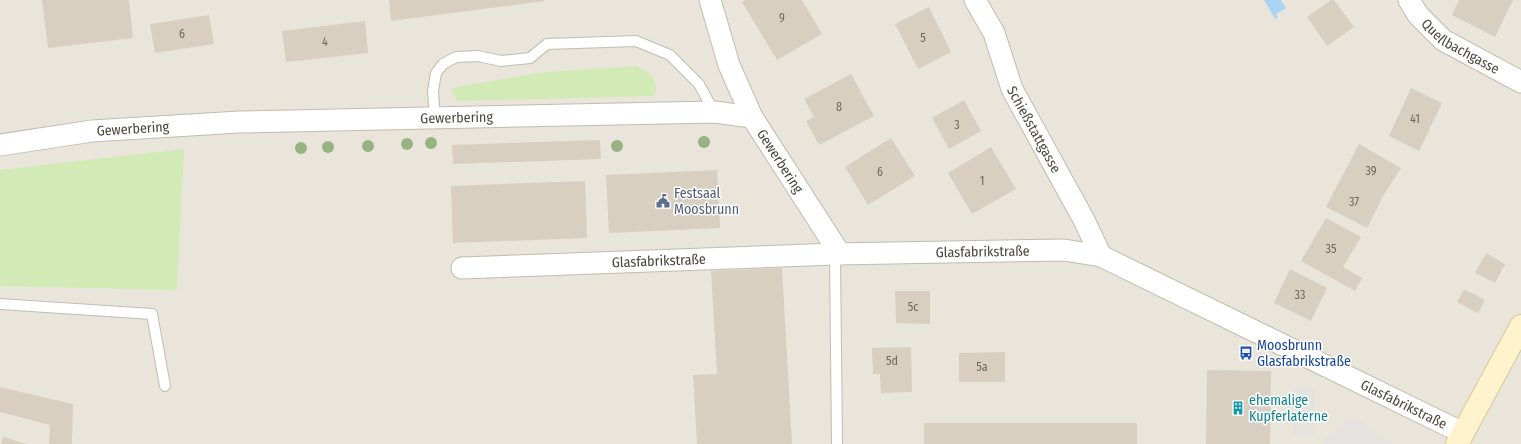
<svg xmlns="http://www.w3.org/2000/svg" width="1521" height="444" viewBox="0 0 1521 444" font-family="'Fira Sans Condensed',sans-serif">
  <style>
    .residential { fill: #eae5da }
    .green { fill: #d2eab5 }
    .parking { fill: #e5e3e0 }
    .water { fill: #a9d4f2 }
    .building { fill: #d8cfc1 }
    .lines { fill: none; stroke-linecap: round; stroke-linejoin: round }
    .lane-casing { stroke: #c2bbae; stroke-width: 12 }
    .street-casing { stroke: #c2bbae; stroke-width: 23 }
    .secondary-casing { stroke: #d6c79b; stroke-width: 24 }
    .lane { stroke: #fff; stroke-width: 10 }
    .street { stroke: #fff; stroke-width: 21 }
    .secondary { stroke: #fff3cd; stroke-width: 22 }
    .tree { fill: #97b381 }
    .labels { text-anchor: middle; stroke-width: 3; stroke-linejoin: round; paint-order: stroke }
    .number-label { font-size: 12px; fill: #6e675b }
    .street-label { font-size: 14px; fill: #4b4439; stroke: #fff }
    .service-label { font-size: 14px; fill: #4e5e75; stroke: #fff; text-anchor: start }
    .transit-label { font-size: 14px; fill: #164399; stroke: #fff; text-anchor: start }
    .culture-label { font-size: 14px; fill: #0d838f; stroke: #fff; text-anchor: start }
  </style>
  <rect width="100%" height="100%" fill="#f6f3ec"/>
  <rect class="residential" x="0" y="0" width="1521" height="444"/>
  <g class="green">
    <path d="M636,66C651,71 658,79 655,96L457,101L451,90L456,87L545,72Z"/>
    <path d="M184,149L177,290L0,286V170Z"/>
  </g>
  <g class="parking">
    <path d="M1294,387L1315,388L1314,436L1293,435Z"/>
    <path d="M1353,416L1393,444H1323L1325,439Z"/>
  </g>
  <path class="water" d="M1264,0H1281L1286,8L1276,14L1278,17L1275,19Z"/>
  <g class="building">
    <path d="M42,0H129L133,38L48,48Z"/>
    <path d="M389,0H544V1L391,21Z"/>
    <path d="M746,0H802L822,34L777,60L742,2Z"/>
    <path d="M1331,0H1334L1354,27L1327,46L1307,17Z"/>
    <path d="M1459,0H1513L1495,37L1452,15Z"/>
    <path d="M929,7L951,52L918,69L895,24Z"/>
    <path d="M209,15L214,44L155,53L150,24Z"/>
    <path d="M365,21L368,53L286,62L282,31Z"/>
    <path d="M851,74L874,116L819,145L806,121L814,117L804,99Z"/>
    <path d="M1411,88L1442,103L1419,151L1389,136Z"/>
    <path d="M964,100L981,131L949,149L932,118Z"/>
    <path d="M891,138L915,176L868,205L845,167Z"/>
    <path d="M600,140L601,159L453,164L452,145Z"/>
    <path d="M1359,144L1401,168L1383,196L1367,228L1326,207Z"/>
    <path d="M991,147L1016,189L972,214L948,173Z"/>
    <path d="M717,170L720,228L609,233L606,175Z"/>
    <path d="M585,181L587,238L453,243L451,186Z"/>
    <path d="M1326,218L1361,237L1343,267L1362,278L1355,291L1301,261Z"/>
    <path d="M1486,253L1505,264L1495,283L1475,273Z"/>
    <path d="M782,268L792,444H697L693,375L717,374L711,271Z"/>
    <path d="M1290,269L1327,288L1311,321L1274,303Z"/>
    <path d="M1464,289L1485,300L1478,313L1457,302Z"/>
    <path d="M895,291H930V324L896,323Z"/>
    <path d="M911,347L912,392L881,393L880,374H873L872,348Z"/>
    <path d="M1005,352V382H959V353Z"/>
    <path d="M1207,370L1271,371L1270,444H1206Z"/>
    <path d="M0,387L73,404L72,444H49L50,425L0,412Z"/>
    <rect x="924" y="423" width="213" height="21"/>
    <path d="M3,437L27,444H1Z"/>
  </g>
  <g class="lines">
    <g class="lane-casing">
      <g id="lane">
        <path d="M435,119L433,91L436,73L443,64L456,57L478,56L501,61L530,58L547,44L636,41L670,55L699,84L714,112"/>
        <path d="M835,254L837,444"/>
        <path d="M0,304L152,314L165,386"/>
      </g>
    </g>
    <g class="street-casing">
      <g id="street">
        <path id="s1" d="M710,0L729,65L752,117L840,254"/>
        <path id="s2" d="M975,0L994,33L1012,89L1084,220L1101,256"/>
        <path id="s3" d="M1409,0L1418,15L1443,40L1521,82"/>
        <path id="s4" d="M0,145L92,131L239,122L714,112L752,117"/>
        <path id="s5" d="M462,268L835,254L1064,250L1101,256L1463,433"/>
      </g>
    </g>
    <g class="secondary-casing">
      <path id="secondary" d="M1457,444L1521,326"/>
    </g>
    <use href="#lane" class="lane"/>
    <use href="#street" class="street"/>
    <use href="#secondary" class="secondary"/>
  </g>
  <g class="tree">
    <circle cx="704" cy="142" r="6"/>
    <circle cx="431" cy="143" r="6"/>
    <circle cx="407" cy="144" r="6"/>
    <circle cx="368" cy="146" r="6"/>
    <circle cx="617" cy="146" r="6"/>
    <circle cx="328" cy="147" r="6"/>
    <circle cx="301" cy="148" r="6"/>
  </g>
  <defs>
    <g id="civic-bare" transform="scale(1.08)"><path d="M-.6-6.5H3V-4.5H.6V-3L4-1V1h2V6H-6V1h2V-1L-.6-3ZM-1.2 2.5V6h2.4V2.5Z" fill="#5c6f8a" stroke="#fff" stroke-width="2.5" paint-order="stroke"/></g>
    <g id="bus-bare" transform="scale(1.08)"><path d="M-5-6H5V4H4V6H2V4H-2V6H-4V4H-5ZM-3.5-4V0h7V-4ZM-3.5 1.2v1.5H-2V1.2ZM2 1.2v1.5H3.5V1.2Z" fill="#1a4fb4" stroke="#fff" stroke-width="2.5" paint-order="stroke"/></g>
    <g id="building-bare" transform="scale(1.08)"><path d="M-4-6H4V6H1V3H-1V6H-4ZM-2.5-4.3h1.7v1.8h-1.7ZM.8-4.3h1.7v1.8H.8ZM-2.5-1h1.7V.8h-1.7ZM.8-1h1.7V.8H.8Z" fill="#0f9aa8" stroke="#fff" stroke-width="2.5" paint-order="stroke"/></g>
  </defs>
  <g fill-rule="evenodd">
    <use href="#civic-bare" x="663" y="201"/>
    <use href="#bus-bare" x="1246" y="353"/>
    <use href="#building-bare" x="1238" y="408"/>
  </g>
  <g class="labels">
    <g class="number-label">
      <text x="782" y="22">9</text>
      <text x="182" y="38">6</text>
      <text x="923" y="42">5</text>
      <text x="325" y="46">4</text>
      <text x="839" y="111">8</text>
      <text x="1415" y="123">41</text>
      <text x="957" y="129">3</text>
      <text x="1371" y="175">39</text>
      <text x="880" y="176">6</text>
      <text x="982" y="185">1</text>
      <text x="1354" y="206">37</text>
      <text x="1331" y="253">35</text>
      <text x="1300" y="299">33</text>
      <text x="913" y="311">5c</text>
      <text x="892" y="365">5d</text>
      <text x="982" y="371">5a</text>
    </g>
    <g class="street-label">
      <text dy="5" stroke="none"><textPath href="#s3" startOffset="71">Quellbachgasse</textPath></text>
      <text dy="5" stroke="none"><textPath href="#s4" startOffset="458">Gewerbering</textPath></text>
      <text dy="5" stroke="none"><textPath href="#s4" startOffset="134">Gewerbering</textPath></text>
      <text dy="5" stroke="none"><textPath href="#s2" startOffset="143">Schießstattgasse</textPath></text>
      <text dy="5" stroke="none"><textPath href="#s1" startOffset="177">Gewerbering</textPath></text>
      <text dy="5" stroke="none"><textPath href="#s5" startOffset="521">Glasfabrikstraße</textPath></text>
      <text dy="5" stroke="none"><textPath href="#s5" startOffset="197">Glasfabrikstraße</textPath></text>
      <text dy="5" stroke="none"><textPath href="#s5" startOffset="977">Glasfabrikstraße</textPath></text>
    </g>
    <g class="service-label">
      <text x="674" y="198">Festsaal<tspan x="674" dy="16">Moosbrunn</tspan></text>
    </g>
    <g class="transit-label">
      <text x="1257" y="350">Moosbrunn<tspan x="1257" dy="16">Glasfabrikstraße</tspan></text>
    </g>
    <g class="culture-label">
      <text x="1249" y="405">ehemalige<tspan x="1249" dy="16">Kupferlaterne</tspan></text>
    </g>
  </g>
</svg>
